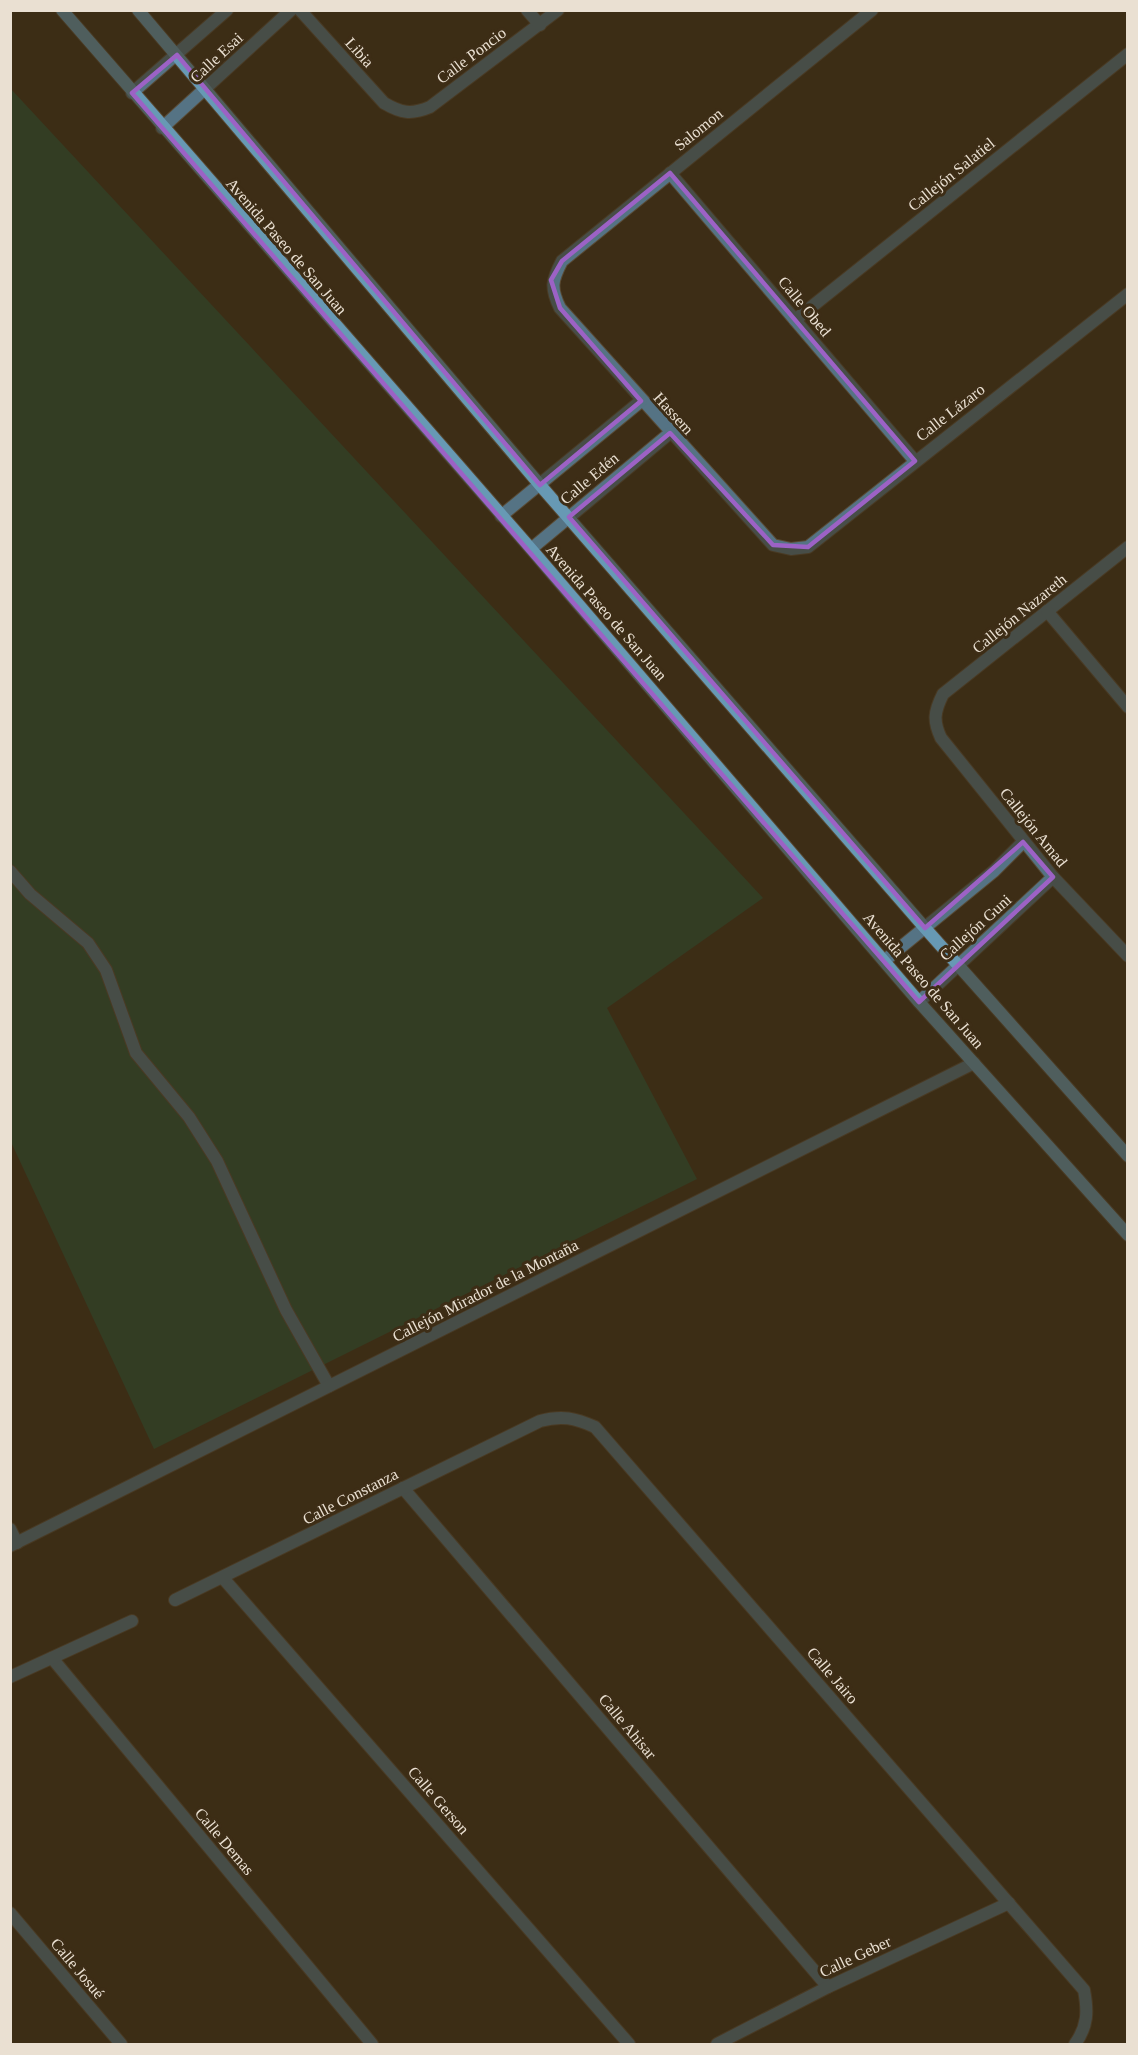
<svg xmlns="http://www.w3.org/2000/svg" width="1138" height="2055" viewBox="0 0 1138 2055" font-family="Georgia,serif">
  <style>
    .green { fill: #295034 }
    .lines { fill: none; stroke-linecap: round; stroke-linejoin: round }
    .lane-casing { stroke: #594a34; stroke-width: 14 }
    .street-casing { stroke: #594a34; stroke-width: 14 }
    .secondary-casing { stroke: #594a34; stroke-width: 14 }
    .lane { stroke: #557384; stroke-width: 12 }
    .street { stroke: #557384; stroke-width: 12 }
    .secondary { stroke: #6799b4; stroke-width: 12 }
    .marked { fill: none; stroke: #9c62c5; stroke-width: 4.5; stroke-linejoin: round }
    .labels { text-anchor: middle; stroke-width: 6; stroke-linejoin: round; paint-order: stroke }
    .street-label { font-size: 16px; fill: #eae0d2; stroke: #3d2d16 }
  </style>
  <rect width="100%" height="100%" fill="#3d2d16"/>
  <path class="green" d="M10,88L763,898L607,1008L697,1179L154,1449L11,1142Z"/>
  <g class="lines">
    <g class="lane-casing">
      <path id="lane" d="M10,871L30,894L88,943L106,970L136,1053L189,1117L217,1161L286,1310L329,1386"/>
    </g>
    <g class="street-casing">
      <g id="street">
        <path d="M300,10L384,103C401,113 411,115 430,107L558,10"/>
        <path d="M527,10L540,25"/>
        <path d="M872,10L562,261C552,280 550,288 560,308L773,545L791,549L808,547L1128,294"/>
        <path d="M132,93L227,10"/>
        <path d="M162,128L291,10"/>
        <path d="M670,173L915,461"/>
        <path d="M795,320L1128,54"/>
        <path d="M501,516L641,401"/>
        <path d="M1128,547L943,694C934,712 933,721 941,738L1053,877L1128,956"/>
        <path d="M531,549L670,433"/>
        <path d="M1047,611L1128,707"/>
        <path d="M884,961L994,871L1023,842"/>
        <path d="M919,1002L1053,877"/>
        <path d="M403,1488L828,1987"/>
        <path d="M10,1529L17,1543"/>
        <path d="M10,1546L974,1063"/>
        <path d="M223,1578L629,2044"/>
        <path d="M175,1600L540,1421C562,1415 575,1418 595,1427L1084,1990C1088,2011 1088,2026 1075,2044"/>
        <path d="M52,1658L372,2044"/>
        <path d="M10,1677L132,1621"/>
        <path d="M10,1913L121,2044"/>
        <path d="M717,2044L828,1987L1009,1903"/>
      </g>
    </g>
    <g class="secondary-casing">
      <g id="secondary">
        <path d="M62,10L531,549L919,1002L1128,1235"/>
        <path d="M138,10L540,485L925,928L1128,1156"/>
      </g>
    </g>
    <use href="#lane" class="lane"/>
    <use href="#street" class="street"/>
    <use href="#secondary" class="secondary"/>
  </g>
  <path d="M0 0H1138V2055H0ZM177,55L540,485L641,401L560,308L551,280L562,261L670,173L915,461L808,547L773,545L670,433L569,517L925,928L1023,842L1053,877L919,1002L132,93Z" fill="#3d2d16" fill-opacity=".55" fill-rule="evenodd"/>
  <path class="marked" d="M177,55L540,485L641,401L560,308L551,280L562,261L670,173L915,461L808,547L773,545L670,433L569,517L925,928L1023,842L1053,877L919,1002L132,93Z"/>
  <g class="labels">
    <g class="street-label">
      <text transform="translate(360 52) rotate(48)" y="6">Libia</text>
      <text transform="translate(471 55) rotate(-37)" y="6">Calle Poncio</text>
      <text transform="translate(216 57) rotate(-43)" y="6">Calle Esai</text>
      <text transform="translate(698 129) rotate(-39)" y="6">Salomon</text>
      <text transform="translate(951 174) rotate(-39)" y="6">Callejón Salatiel</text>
      <text transform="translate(287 246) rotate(49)" y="6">Avenida Paseo de San Juan</text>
      <text transform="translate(805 306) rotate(50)" y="6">Calle Obed</text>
      <text transform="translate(950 412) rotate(-38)" y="6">Calle Lázaro</text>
      <text transform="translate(674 413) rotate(48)" y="6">Hassem</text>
      <text transform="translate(589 478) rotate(-40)" y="6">Calle Edén</text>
      <text transform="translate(607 612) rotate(49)" y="6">Avenida Paseo de San Juan</text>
      <text transform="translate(1019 613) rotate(-39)" y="6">Callejón Nazareth</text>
      <text transform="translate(1034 827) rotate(51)" y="6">Callejón Amad</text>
      <text transform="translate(975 927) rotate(-42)" y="6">Callejón Guni</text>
      <text transform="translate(924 980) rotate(49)" y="6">Avenida Paseo de San Juan</text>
      <text transform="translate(485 1290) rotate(-27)" y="6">Callejón Mirador de la Montaña</text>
      <text transform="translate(350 1496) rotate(-27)" y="6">Calle Constanza</text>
      <text transform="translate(833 1675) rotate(49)" y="6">Calle Jairo</text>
      <text transform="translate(628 1726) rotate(50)" y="6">Calle Ahisar</text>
      <text transform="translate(439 1800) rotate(49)" y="6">Calle Gerson</text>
      <text transform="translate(225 1841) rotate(50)" y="6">Calle Demas</text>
      <text transform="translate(855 1956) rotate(-25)" y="6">Calle Geber</text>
      <text transform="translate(78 1968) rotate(50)" y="6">Calle Josué</text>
    </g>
  </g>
  <rect width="1138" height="2055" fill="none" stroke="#eae0d2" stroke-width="24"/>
</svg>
